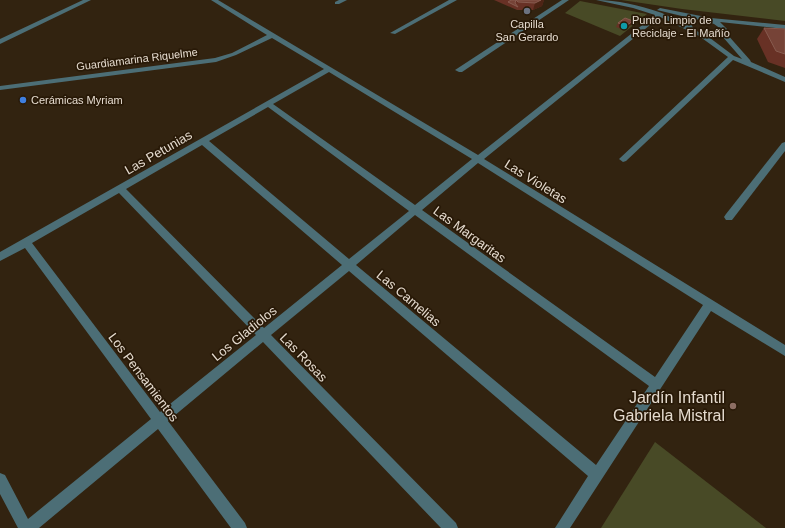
<svg xmlns="http://www.w3.org/2000/svg" width="785" height="528" viewBox="0 0 785 528" font-family="Helvetica,sans-serif">
  <style>
    .green { fill: #484a26 }
    .lines { fill: none; stroke-linecap: round; stroke-linejoin: round }
    .minor { fill: #4c6e76; fill-rule: evenodd }
    .wall { fill: #683125 }
    .shaded-wall { fill: #4d2415 }
    .building { fill: #764337; stroke: #875b4f }
    .worship-dot { fill: #6b7280; stroke: #281907; stroke-width: 1.5 }
    .culture-dot { fill: #0f9aa8; stroke: #281907; stroke-width: 1.5 }
    .shop-dot { fill: #3f7fe0; stroke: #281907; stroke-width: 1.5 }
    .education-dot { fill: #8d6e63; stroke: #281907; stroke-width: 1.5 }
    .labels { text-anchor: middle; stroke-width: 3.5; stroke-linejoin: round; paint-order: stroke }
    .far-poi-label { font-size: 11px; fill: #e5dbcf; stroke: #281907; text-anchor: start }
    .far-street-label { font-size: 11px; fill: #e5dbcf; stroke: #281907 }
    .street-label { font-size: 13px; fill: #e5dbcf; stroke: #281907 }
    .near-poi-label { font-size: 16px; fill: #e5dbcf; stroke: #281907; text-anchor: end }
  </style>
  <rect width="100%" height="100%" fill="#322310"/>
  <g class="green">
    <path d="M621,0H785V21L682,9Z"/>
    <path d="M580,1L647,14L620,36L565,13Z"/>
    <path d="M655,442L766,528H601Z"/>
  </g>
  <g class="lines">
    <g class="minor">
      <path d="M83,0H91L0,44V39Z"/>
      <path d="M211,0H218L478,155L655,15L633,8L596,0C618,0 638,5 659,12L662,13L684,24L686,19L690,18L657,10L660,8L711,18L785,25V29L720,22L727,29L726,33L750,60L751,62L785,77V82L733,60L626,161L623,162L619,159L728,57L699,36L660,17L484,159L785,345V356L711,311L570,528H555L588,476L349,271L271,335L456,523L458,528H441L263,342L168,421L245,523L247,528H231L158,429L39,528H18L0,494V473L5,475L28,519L151,419L25,248L0,261V252L324,69L272,38L236,55L216,62L0,90V86L215,58L232,53L267,35ZM700,19L714,24L721,29L720,32C710,37 691,34 691,21ZM722,36L742,59L734,56L710,38ZM329,72L472,159L415,205L273,104ZM268,107L409,211L349,259L209,141ZM202,145L342,265L264,328L126,189ZM478,163L703,305L655,377L422,210ZM119,193L256,335L160,412L32,243ZM415,215L649,386L596,465L356,265Z"/>
      <path d="M339,0H347L339,4H335V2Z"/>
      <path d="M449,0H457L395,34L390,33Z"/>
      <path d="M562,0H569L462,72H459L455,70Z"/>
      <path d="M785,142V151L732,220H726L724,217L726,214L782,143Z"/>
    </g>
  </g>
  <g class="wall">
    <path d="M494,0H544L542,6L533,10H517Z"/>
    <path d="M633,21L631,25L624,30L616,27L618,23Z"/>
    <path d="M764,28L785,29V68L768,62L757,39Z"/>
  </g>
  <g class="shaded-wall">
    <path d="M541,0H544L542,6L533,10L535,3Z"/>
    <path d="M633,21L631,25L624,30L626,26Z"/>
  </g>
  <g class="building">
    <path d="M511,0H516L515,3L518,7L508,2Z"/>
    <path d="M516,0H541L535,3L518,2Z"/>
    <path d="M625,18L633,21L626,26L618,23Z"/>
    <path d="M764,28L785,29V54L776,51Z"/>
  </g>
  <circle class="worship-dot" cx="527" cy="11" r="4"/>
  <circle class="culture-dot" cx="624" cy="26" r="4"/>
  <circle class="shop-dot" cx="23" cy="100" r="4"/>
  <circle class="education-dot" cx="733" cy="406" r="4"/>
  <g class="labels">
    <g class="far-poi-label">
      <text x="632" y="24">Punto Limpio de<tspan x="632" dy="13">Reciclaje - El Mañío</tspan></text>
      <text x="527" y="28" text-anchor="middle">Capilla<tspan x="527" dy="13">San Gerardo</tspan></text>
      <text x="31" y="104">Cerámicas Myriam</text>
    </g>
    <g class="far-street-label">
      <text transform="translate(137 59) rotate(-7)" y="4">Guardiamarina Riquelme</text>
    </g>
    <g class="street-label">
      <text transform="translate(158 152) rotate(-30)" y="5">Las Petunias</text>
      <text transform="translate(536 181) rotate(32)" y="5">Las Violetas</text>
      <text transform="translate(470 234) rotate(36)" y="5">Las Margaritas</text>
      <text transform="translate(409 298) rotate(40)" y="5">Las Camelias</text>
      <text transform="translate(244 333) rotate(-39)" y="5">Los Gladiolos</text>
      <text transform="translate(304 357) rotate(46)" y="5">Las Rosas</text>
      <text transform="translate(144 377) rotate(53)" y="5">Los Pensamientos</text>
    </g>
    <g class="near-poi-label">
      <text x="725" y="403">Jardín Infantil<tspan x="725" dy="18">Gabriela Mistral</tspan></text>
    </g>
  </g>
</svg>
